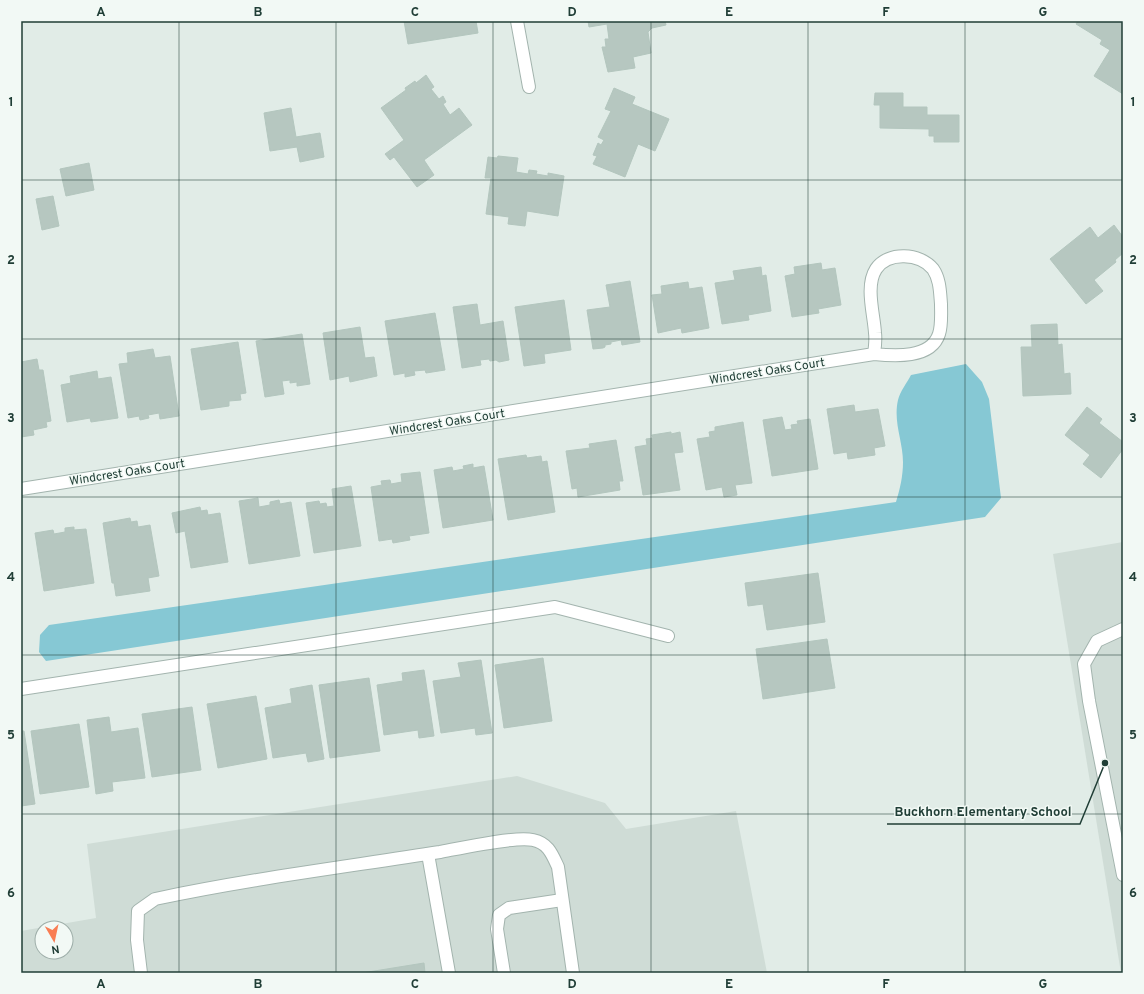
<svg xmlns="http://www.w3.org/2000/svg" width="1144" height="994" viewBox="0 0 1144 994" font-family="Overpass,sans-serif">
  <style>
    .built { fill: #cfdcd6; fill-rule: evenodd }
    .water { fill: #86c8d4 }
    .building { fill: #b6c7c0; stroke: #b3c6be }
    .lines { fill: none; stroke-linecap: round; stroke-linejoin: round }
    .minor-casing { stroke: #a3b4ae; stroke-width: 14 }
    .minor { stroke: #fff; stroke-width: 12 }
    .grid { fill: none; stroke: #203e36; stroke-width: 1; stroke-opacity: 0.55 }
    .labels { text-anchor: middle; stroke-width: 3; stroke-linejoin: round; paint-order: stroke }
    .street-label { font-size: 12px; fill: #203e36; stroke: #f2f9f5 }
    .leader { fill: none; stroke: #203e36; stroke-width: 1.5 }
    .callout-dot { fill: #203e36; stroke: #f2f9f5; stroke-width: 1.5 }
    .callout-label { font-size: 13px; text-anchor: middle; font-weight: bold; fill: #203e36; stroke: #f2f9f5; stroke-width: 3; stroke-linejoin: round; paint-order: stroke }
    .neatline { fill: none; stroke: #203e36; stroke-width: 1.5 }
    .grid-label { font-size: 13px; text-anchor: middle; font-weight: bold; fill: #203e36 }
  </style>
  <rect width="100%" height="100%" fill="#e1ece7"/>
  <g class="built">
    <path d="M1123,542V973H1121L1053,554Z"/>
    <path d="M517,776L605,803L626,829L736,811L767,973H21V931L96,918L87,844ZM42,928H66V952H42Z"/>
  </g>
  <path class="water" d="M966,364L982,382L989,399L1001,498L985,517L46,661L39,652L40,635L49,625L896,502C900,489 903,476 903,462C903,441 893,422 898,400C900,391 907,383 911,375Z"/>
  <g class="building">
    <path d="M404,21H476L478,33L408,44Z"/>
    <path d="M588,21H665L666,25L652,28L648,32L651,53L633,57L635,68L608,72L602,47H606L605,39H609L607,24L589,27Z"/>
    <path d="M1078,21H1118L1123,24V94L1094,76L1110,50L1100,44L1102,40L1076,24Z"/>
    <path d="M426,75L434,87L431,89L439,99L443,96L446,102L443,104L450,115L459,108L472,125L424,160L434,175L417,187L394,157L390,160L385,154L404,140L381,108L406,90L405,88L415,81L416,83Z"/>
    <path d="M614,88L635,97L632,104L669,119L655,151L638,144L625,177L593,164L597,156L593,155L598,143L601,145L604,140L598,137L611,111L605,109Z"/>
    <path d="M875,93H903V107H927V115H959V142H934V136H929V129L880,128V105H874Z"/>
    <path d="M291,108L296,137L320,133L324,157L300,162L297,147L270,151L264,113Z"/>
    <path d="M498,156L518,158L516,172L528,174L529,170L537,171L536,174L548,176V173L564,176L558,216L527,211L525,226L508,224L509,217L486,214L491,178H485L488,157L497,158Z"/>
    <path d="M89,163L94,190L66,196L60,169Z"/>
    <path d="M53,196L59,226L42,230L36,199Z"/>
    <path d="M1114,225L1123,237V253L1115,260L1116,262L1094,280L1103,291L1086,304L1050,259L1090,227L1098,238Z"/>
    <path d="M821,263L822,270L835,268L841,305L818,309L819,313L792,317L785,276L795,274L794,267Z"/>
    <path d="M761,267L762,276L766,275L771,311L748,315L749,320L722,324L715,283L735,280L733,271Z"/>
    <path d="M630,281L640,342L622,345L621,340L611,342V344L605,345V347L603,348L593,349L587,310L610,307L606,285Z"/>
    <path d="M688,282L689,289L702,287L709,328L682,333L681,328L658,333L652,295L662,294L661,286Z"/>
    <path d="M564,300L571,350L544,354L545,363L524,366L515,307Z"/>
    <path d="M477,304L480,325L503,321L509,360L499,362L496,360L490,361L489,359L480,360L481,365L462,368L453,307Z"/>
    <path d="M435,313L445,370L426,373L425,370L414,371L415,375L405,377V373L394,375L385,321Z"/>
    <path d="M1057,324L1058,345L1062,344L1064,374L1070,373L1071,394L1023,396L1021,347H1032L1031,325Z"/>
    <path d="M360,327L365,358L374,357L377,376L350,382L349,376L330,380L323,333Z"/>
    <path d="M302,334L310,384L297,386V382L290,383V380L282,381L284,394L265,397L256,341Z"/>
    <path d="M238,342L246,393L240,394L241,400L229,401V406L201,410L191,349Z"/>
    <path d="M153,349L155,358L170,356L179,416L160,419L159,413L148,415L149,418L140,420L139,416L128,418L119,364L128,363L127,353Z"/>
    <path d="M37,359L39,370H43L51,421L46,422L47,427L33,430L34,435L21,437V362Z"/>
    <path d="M97,371L98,379L111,377L118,418L91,422L90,418L67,422L61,385L71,383L70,376Z"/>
    <path d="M854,405L855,412L878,409L885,446L874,448L875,455L848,459L847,452L834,454L827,409Z"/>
    <path d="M1087,407L1102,419L1099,423L1123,442V449L1101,478L1083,464L1090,455L1065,435Z"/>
    <path d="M782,417L785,430L792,429L791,425L798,424L797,421L810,419L818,469L772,476L763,420Z"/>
    <path d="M743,422L752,483L735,485L737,495L724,497L722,487L706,490L697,439L710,437L709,432L715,431V427Z"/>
    <path d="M671,432V434L680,432L683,452L674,453L680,490L643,495L635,447L647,445L646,439L653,438L652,435Z"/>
    <path d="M616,440L623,481H619L620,490L578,497L577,488L572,489L566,451L590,448L589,444Z"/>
    <path d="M526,455L527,458L541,456L542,462L547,461L555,512L508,520L498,459Z"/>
    <path d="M473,464V468L484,466L493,520L443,528L434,470L452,467L453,471L464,469L463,466Z"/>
    <path d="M420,472L429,533L409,536L410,540L393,543L392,539L379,541L371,487L382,485L381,481L390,480L391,484L402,482L401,474Z"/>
    <path d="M351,486L361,546L314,553L306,503L319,501L320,504L326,503L327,507L334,506L332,489Z"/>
    <path d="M258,498L259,507L270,505V502L279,500L280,504L291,502L300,556L249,564L239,501Z"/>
    <path d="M200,507L201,511L207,510L208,515L220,513L228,562L191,568L185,531L176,533L172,513Z"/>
    <path d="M130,518L131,522L137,521L138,527L150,525L159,576L148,578L150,591L116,596L114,583H112L103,523Z"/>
    <path d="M74,527V530L86,529L94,583L44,591L35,533L53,530L54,534L65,532V528Z"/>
    <path d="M818,573L825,622L767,630L763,604L748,606L745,583Z"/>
    <path d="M827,639L835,688L763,699L756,649Z"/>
    <path d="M543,658L552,721L504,728L495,665Z"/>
    <path d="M481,660L492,733L476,735L475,728L441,733L433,681L461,677L458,663Z"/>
    <path d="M424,670L434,736L419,738L418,730L384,735L377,685L403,681L402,673Z"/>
    <path d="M369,678L380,751L330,758L319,685Z"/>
    <path d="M312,685L324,759L308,762L306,753L273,758L265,708L292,703L290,689Z"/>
    <path d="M256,696L267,759L218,768L207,704Z"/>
    <path d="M192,707L201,770L152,777L142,714Z"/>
    <path d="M109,717L111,732L138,728L145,778L112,782L113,791L96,794L87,720Z"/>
    <path d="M79,724L89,787L40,794L31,731Z"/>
    <path d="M21,731H24L35,804L21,806Z"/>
    <path d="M424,963L425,973H362Z"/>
  </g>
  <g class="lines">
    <g class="minor-casing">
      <g id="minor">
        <path d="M517,21L529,87"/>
        <path d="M21,489L874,354C894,356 931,359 939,334C942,325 941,313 941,304C940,292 940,279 933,269C920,253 888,251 876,269C865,286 874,314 875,333C876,340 875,347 874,354"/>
        <path d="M1123,629L1097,641L1084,664L1089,701L1123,875"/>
        <path d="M21,689L555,607L668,636"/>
        <path d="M428,854L449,973"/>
        <path d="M141,973L137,940L138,911L155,899C249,879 345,867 440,852C461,848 515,836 533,840C548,843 552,854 558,867L573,973"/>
        <path d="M504,973L497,929L499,915L509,908L562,900"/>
      </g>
    </g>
    <use href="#minor" class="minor"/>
  </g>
  <path class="grid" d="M179,21V973M336,21V973M493,21V973M651,21V973M808,21V973M965,21V973M21,180H1123M21,339H1123M21,497H1123M21,655H1123M21,814H1123"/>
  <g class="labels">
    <g class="street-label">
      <text transform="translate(767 371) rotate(-9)" y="4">Windcrest Oaks Court</text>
      <text transform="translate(447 422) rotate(-9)" y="4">Windcrest Oaks Court</text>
      <text transform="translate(127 472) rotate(-9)" y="4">Windcrest Oaks Court</text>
    </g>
  </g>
  <path class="leader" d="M1105 763L1080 824H887"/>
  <circle class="callout-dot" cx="1105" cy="763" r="4"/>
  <g class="callout-label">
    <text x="983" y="816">Buckhorn Elementary School</text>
  </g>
  <rect width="1144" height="994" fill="none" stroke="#f2f9f5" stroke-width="44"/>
  <g transform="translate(54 940) rotate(171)"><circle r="19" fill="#f2f9f5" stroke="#9eaea9"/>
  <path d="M0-3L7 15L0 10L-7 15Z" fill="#f97d53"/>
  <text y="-6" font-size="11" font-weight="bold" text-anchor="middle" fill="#203e36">N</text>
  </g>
  <rect x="22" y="22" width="1100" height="950" class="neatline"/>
  <g class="grid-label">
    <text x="101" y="16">A</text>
    <text x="258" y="16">B</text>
    <text x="415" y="16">C</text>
    <text x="572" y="16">D</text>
    <text x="729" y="16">E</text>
    <text x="886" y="16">F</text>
    <text x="1043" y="16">G</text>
    <text x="11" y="106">1</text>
    <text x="1133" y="106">1</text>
    <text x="11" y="264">2</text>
    <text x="1133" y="264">2</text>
    <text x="11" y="422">3</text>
    <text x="1133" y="422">3</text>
    <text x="11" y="581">4</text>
    <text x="1133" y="581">4</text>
    <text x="11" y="739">5</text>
    <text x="1133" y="739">5</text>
    <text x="11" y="897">6</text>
    <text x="1133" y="897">6</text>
    <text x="101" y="988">A</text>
    <text x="258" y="988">B</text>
    <text x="415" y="988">C</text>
    <text x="572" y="988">D</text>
    <text x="729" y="988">E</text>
    <text x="886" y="988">F</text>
    <text x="1043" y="988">G</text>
  </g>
</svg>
